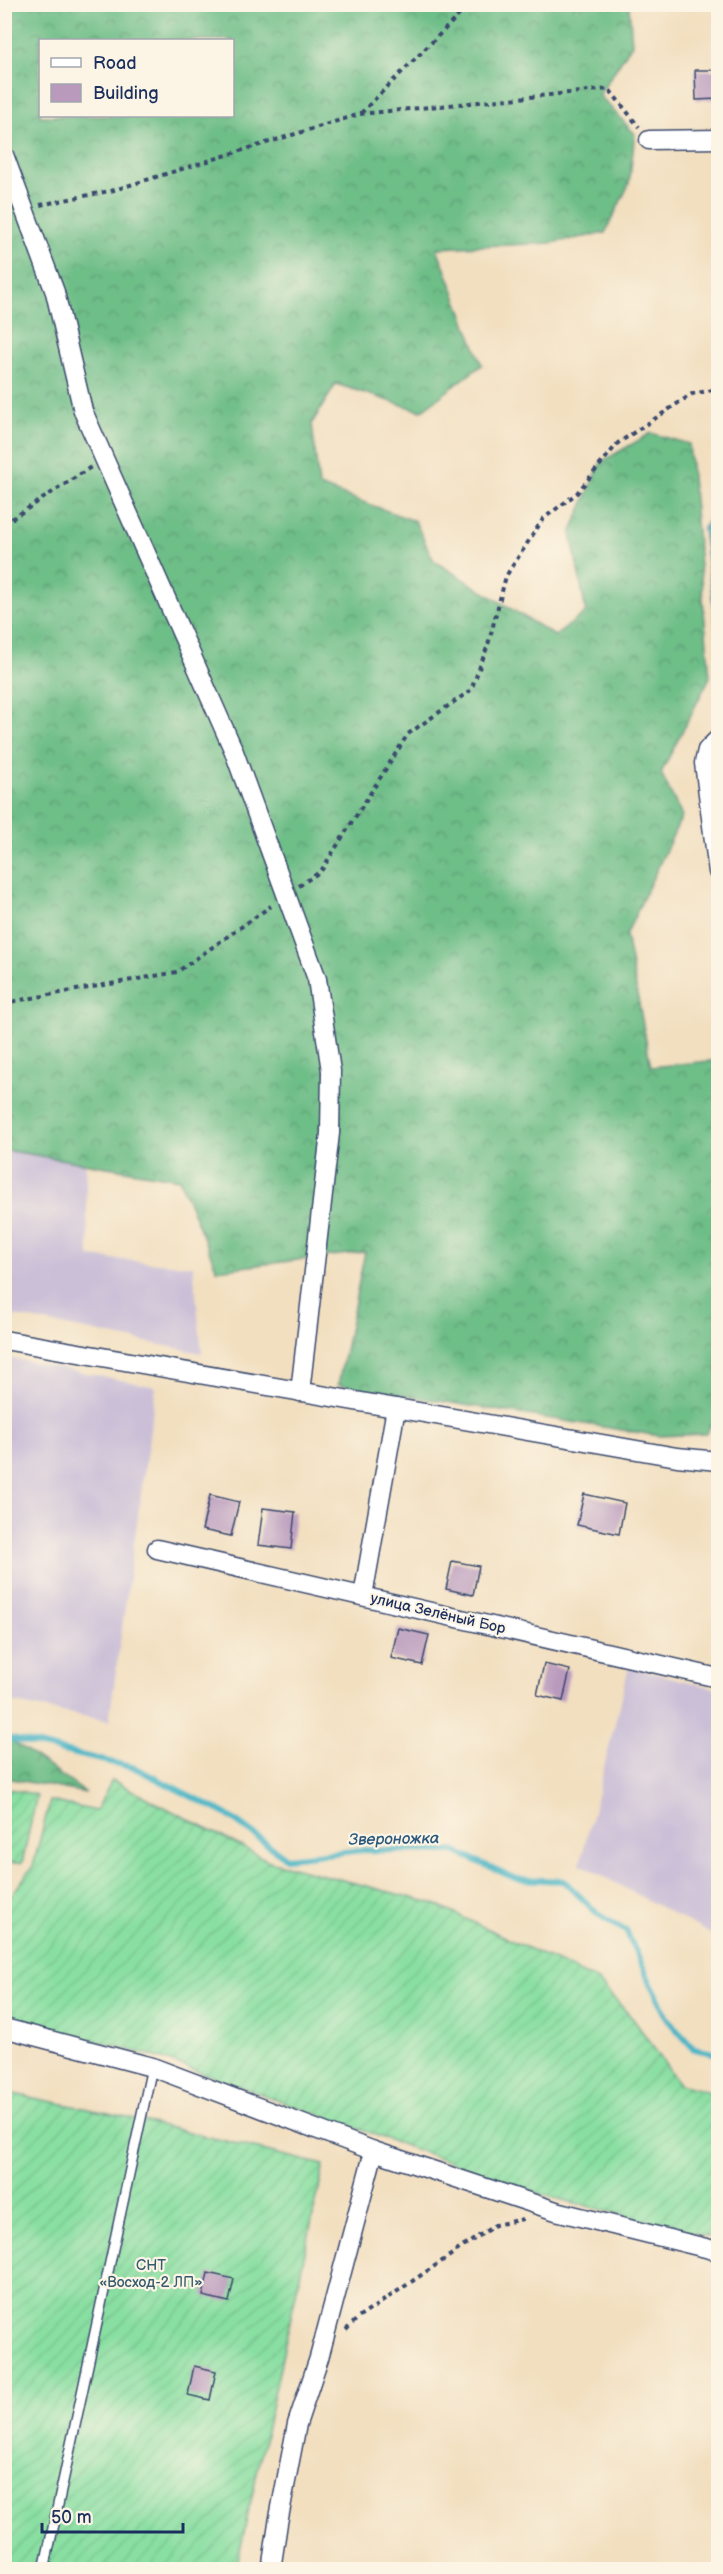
<svg xmlns="http://www.w3.org/2000/svg" width="723" height="2574" viewBox="0 0 723 2574" font-family="'Balsamiq Sans',sans-serif">
  <style>
    .industrial { fill: #cabfd7 }
    .forest { fill: url(#forest-crowns); stroke: #447673; stroke-width: 1.5; fill-rule: evenodd }
    .garden { fill: url(#garden-furrows); stroke: #528780; stroke-width: 1.5 }
    .water { fill: url(#water-rules); stroke: #327292; stroke-width: 1.5 }
    .lines { fill: none; stroke-linecap: round; stroke-linejoin: round }
    .stream { stroke: #49b5c6; stroke-width: 6 }
    .building { fill: #b99abd }
    .service-casing { stroke: #3b496d; stroke-width: 12 }
    .minor-casing { stroke: #3b496d; stroke-width: 21 }
    .path { stroke: #3b496d; stroke-width: 4; stroke-dasharray: 4.5 4.5; stroke-linecap: butt }
    .service { stroke: #fff; stroke-width: 9 }
    .minor { stroke: #fff; stroke-width: 18 }
    .labels { text-anchor: middle; stroke-width: 4.5; stroke-linejoin: round; paint-order: stroke }
    .street-label { font-size: 15px; fill: #1b2f5e; stroke: #fcf5e5 }
    .park-label { font-size: 15px; fill: #365b6f; stroke: #fcf5e5 }
    .water-label { font-size: 16px; font-style: italic; fill: #29577d; stroke: #fcf5e5 }
  </style>
  <defs>
    <pattern id="forest-crowns" width="20" height="18" patternUnits="userSpaceOnUse" patternTransform="scale(1.5)"><rect width="20" height="18" fill="#6ebe88"/><path d="M2 6a3 3 0 1 1 6 0M12 15a3 3 0 1 1 6 0" fill="none" stroke="#5a9b72"/></pattern>
    <pattern id="garden-furrows" width="10" height="10" patternUnits="userSpaceOnUse" patternTransform="scale(1.5)"><rect width="10" height="10" fill="#89dfa2"/><path d="M-1 1l2-2M0 10L10 0M9 11l2-2" fill="none" stroke="#76c08e"/></pattern>
    <pattern id="water-rules" width="6" height="5" patternUnits="userSpaceOnUse" patternTransform="scale(1.5)"><rect width="6" height="5" fill="#49b5c6"/><path d="M0 2.5h6" fill="none" stroke="#3c94a4"/></pattern>
  </defs>
  <rect width="100%" height="100%" fill="#fcf5e5"/>
  <filter id="ink" filterUnits="userSpaceOnUse"><feTurbulence type="fractalNoise" baseFrequency=".0167" numOctaves="2"/><feDisplacementMap in="SourceGraphic" scale="12" xChannelSelector="R" yChannelSelector="G"/><feConvolveMatrix kernelMatrix="1 2 1 2 8 2 1 2 1" color-interpolation-filters="sRGB"/></filter>
  <filter id="wash" filterUnits="userSpaceOnUse"><feTurbulence type="fractalNoise" baseFrequency=".008" numOctaves="4" result="noise"/><feDisplacementMap in="SourceGraphic" scale="24" xChannelSelector="R" yChannelSelector="G"/><feGaussianBlur stdDeviation="1.35" result="paint"/><feColorMatrix in="noise" values="0 0 0 0 0 0 0 0 0 0 0 0 0 0 0 0 0 1.4 0 .05"/><feComposite in="paint" operator="in"/></filter>
  <g filter="url(#wash)">
    <rect width="100%" height="100%" fill="#f2dfc0"/>
    <g class="industrial">
      <path d="M4,1150L85,1163L89,1257L193,1266L202,1353L5,1314Z"/>
      <path d="M5,1357L156,1387L109,1721L5,1701Z"/>
      <path d="M629,1667L718,1689V1938L580,1864Z"/>
    </g>
    <g class="forest">
      <path d="M4,5H629L632,44L599,95L635,134L629,184L605,233L551,243L437,248L482,365L421,411L336,384L312,423L319,486L415,521L434,561L555,636L586,612L571,533L601,462L651,433L689,444L710,677L661,773L682,816L626,935L651,1067L718,1060V1413L706,1434L660,1436L338,1385L365,1252L217,1270L179,1179L5,1150ZM40,40H232V116H40Z"/>
      <path d="M5,1736L86,1793L5,1778Z"/>
    </g>
    <g class="garden">
      <path d="M112,1780L269,1861L432,1903L598,1981L634,2020L679,2084L718,2094V2239L543,2195L160,2058L5,2017V1904L33,1866L50,1801L96,1811Z"/>
      <path d="M5,1788L37,1795L22,1863H5Z"/>
      <path d="M4,2092L118,2115L324,2165L236,2569H5Z"/>
    </g>
    <path class="water" d="M718,507V631L716,626L703,528Z"/>
    <g class="lines">
      <path class="stream" d="M4,1737L135,1768L226,1814L286,1858L364,1850L454,1851L517,1879L564,1881L599,1915L626,1931L668,2020L694,2049L718,2054"/>
    </g>
    <g id="blocks">
      <g class="building">
        <path d="M695,70H718V99L696,100Z"/>
        <path d="M584,1494L625,1503L619,1534L577,1525Z"/>
        <path d="M210,1495L239,1502L231,1536L202,1530Z"/>
        <path d="M263,1508L295,1512L291,1549L258,1545Z"/>
        <path d="M452,1561L479,1566L473,1595L446,1589Z"/>
        <path d="M398,1628L429,1635L422,1665L391,1658Z"/>
        <path d="M544,1664L570,1670L563,1701L537,1695Z"/>
        <path d="M208,2273L234,2279L229,2302L203,2296Z"/>
        <path d="M194,2366L216,2371L210,2400L188,2395Z"/>
      </g>
    </g>
  </g>
  <g filter="url(#ink)">
    <use href="#blocks" fill-opacity="0" stroke="#3b496d" stroke-width="1.5"/>
    <g class="lines">
      <g class="service-casing">
        <path id="service" d="M44,2570L152,2067"/>
      </g>
      <g class="minor-casing">
        <g id="minor">
          <path d="M649,140L718,139"/>
          <path d="M4,155L55,292L83,411L233,749L317,979L331,1071L330,1133L300,1392"/>
          <path d="M718,739L707,750L704,763L718,872"/>
          <path d="M4,1340L677,1457L718,1461"/>
          <path d="M157,1549L718,1678"/>
          <path d="M363,1596L396,1408"/>
          <path d="M4,2028L152,2067L374,2151L556,2211L718,2251"/>
          <path d="M271,2570L278,2523L297,2424L319,2358L374,2151"/>
        </g>
      </g>
      <g class="path">
        <path d="M361,113L470,4"/>
        <path d="M40,205L114,190L360,114L609,89L639,127"/>
        <path d="M4,524L91,467"/>
        <path d="M299,886L321,871L408,734L471,690L488,645L506,576L543,519L577,493L618,443L692,394L718,389"/>
        <path d="M4,1003L177,972L271,906"/>
        <path d="M346,2330L358,2318L495,2225L523,2219"/>
      </g>
      <use href="#service" class="service"/>
      <use href="#minor" class="minor"/>
    </g>
  </g>
  <g class="labels">
    <g class="street-label">
      <text transform="translate(438 1613) rotate(13)" y="5">улица Зелёный Бор</text>
    </g>
    <g class="park-label">
      <text x="151" y="2270">СНТ<tspan x="151" dy="17">«Восход-2 ЛП»</tspan></text>
    </g>
    <g class="water-label">
      <text transform="translate(394 1838) rotate(-1)" y="6">Звероножка</text>
    </g>
  </g>
  <rect width="723" height="2574" fill="none" stroke="#fcf5e5" stroke-width="24"/>
  <rect x="39" y="39" width="195" height="78" fill="#fcf5e5" stroke="#a2a6af" stroke-width="1.5"/>
  <rect x="51" y="58" width="30" height="9" fill="#ffffff" stroke="#a2a6af" stroke-width="1.5"/>
  <text x="93" y="69" font-size="18" fill="#1b2f5e">Road</text>
  <rect x="51" y="84" width="30" height="18" fill="#b99abd" stroke="#a2a6af" stroke-width="1.5"/>
  <text x="93" y="99" font-size="18" fill="#1b2f5e">Building</text>
  <path d="M42 2523v9h141v-9" fill="none" stroke="#1b2f5e" stroke-width="3"/>
  <text x="51" y="2523" font-size="18" fill="#1b2f5e" stroke="#fcf5e5" stroke-width="4.5" paint-order="stroke">50 m</text>
</svg>
